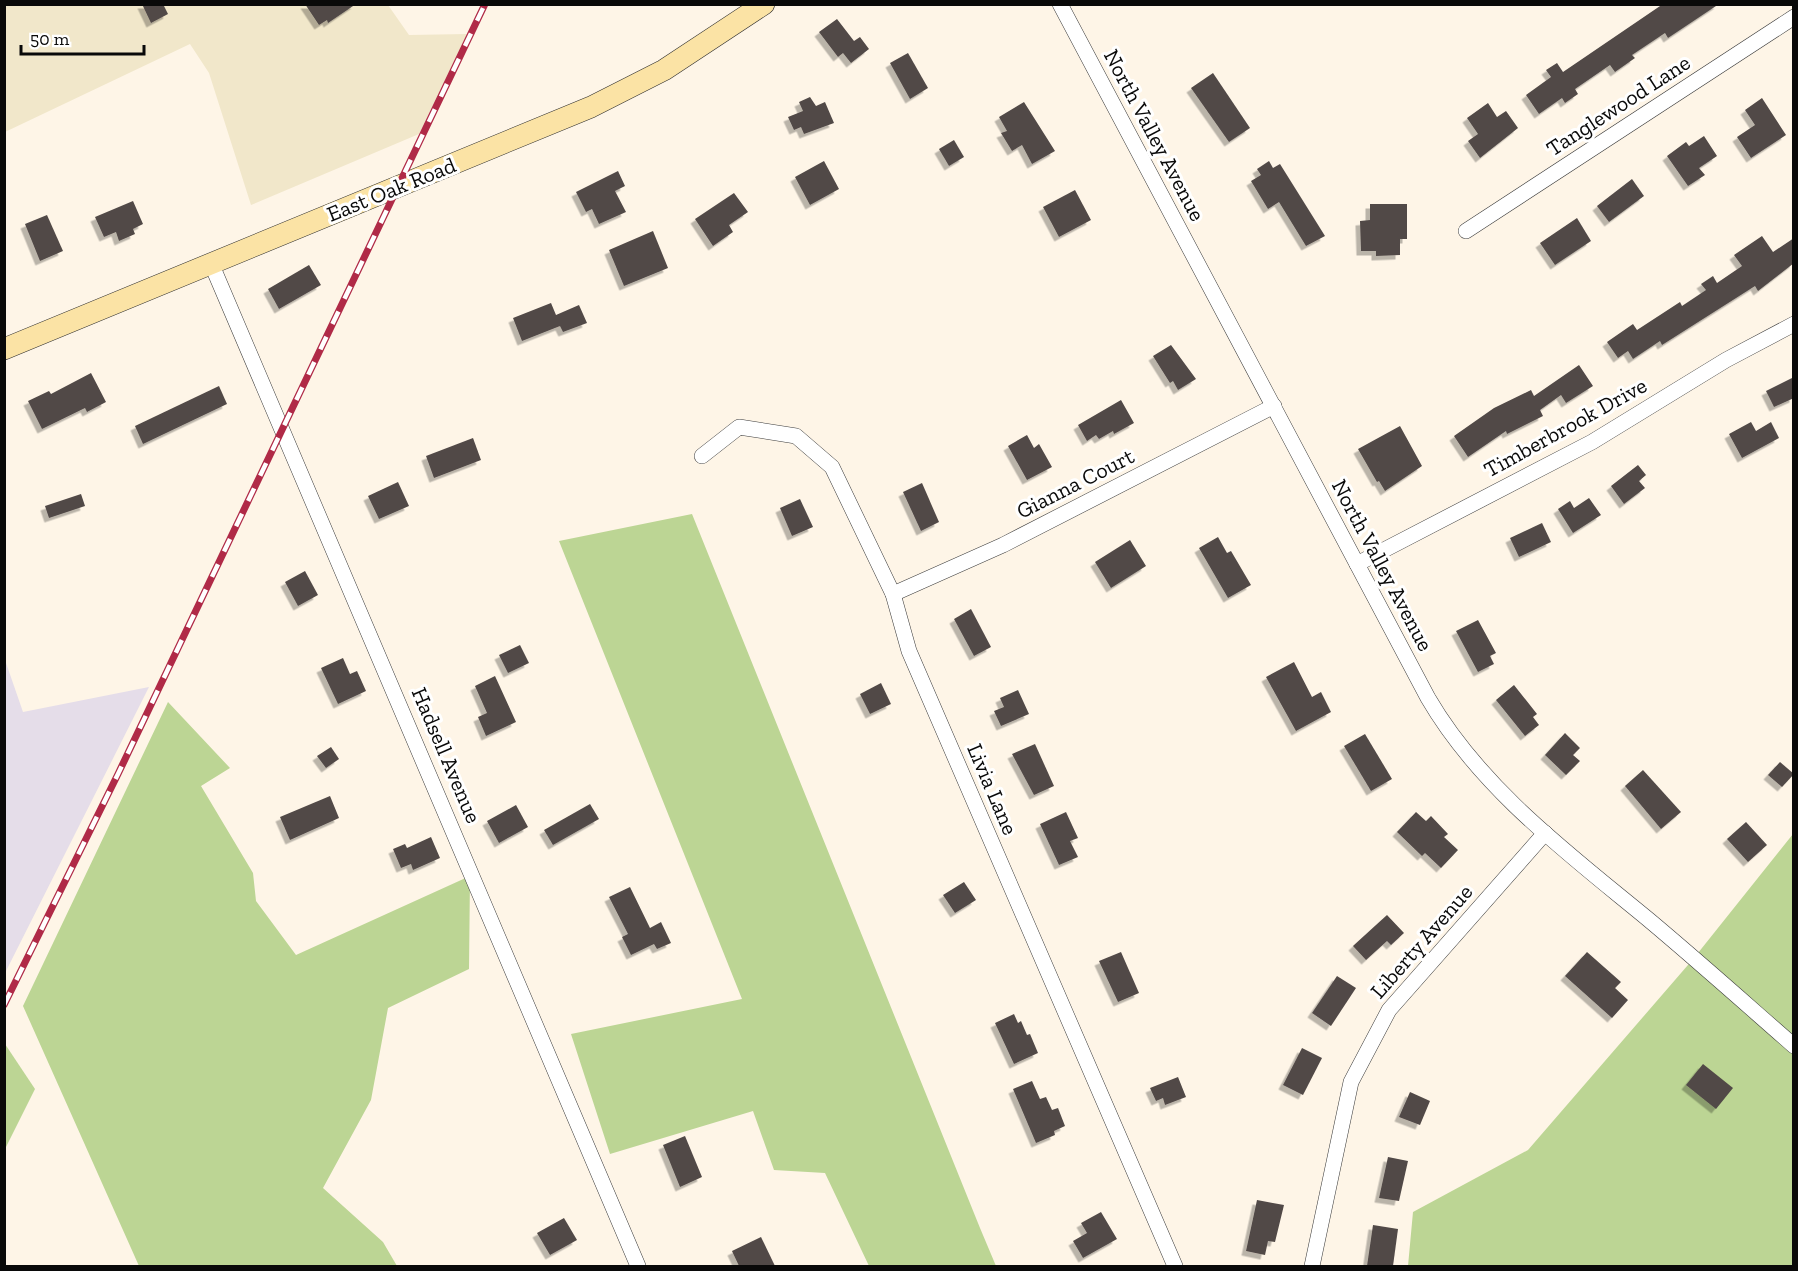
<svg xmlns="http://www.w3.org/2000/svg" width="1798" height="1271" viewBox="0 0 1798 1271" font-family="'Zilla Slab',serif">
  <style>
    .industrial { fill: #e5dde9 }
    .farmland { fill: #f1e7ca }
    .forest { fill: #bcd594 }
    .building { fill: #514947; filter: url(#shadow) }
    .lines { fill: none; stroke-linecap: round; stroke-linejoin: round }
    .street-casing { stroke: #3c3c3c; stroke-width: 16 }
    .secondary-casing { stroke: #2b2b2b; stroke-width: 22 }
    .street { stroke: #fff; stroke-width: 15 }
    .secondary { stroke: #fbe3a5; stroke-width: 21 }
    .rail-casing { stroke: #b02a47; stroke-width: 7 }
    .rail { stroke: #fff; stroke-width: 4.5; stroke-dasharray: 14; stroke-linecap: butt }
    .labels { text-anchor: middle; stroke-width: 6; stroke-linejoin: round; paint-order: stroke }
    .street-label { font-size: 22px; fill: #090909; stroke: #fff }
  </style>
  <defs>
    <filter id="shadow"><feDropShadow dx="-4.5" dy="4.5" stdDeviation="0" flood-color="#0004"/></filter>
  </defs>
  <rect width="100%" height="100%" fill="#fef5e7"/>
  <path class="industrial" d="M5,660L23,712L149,687L5,973Z"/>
  <path class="farmland" d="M4,5H388L409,35L467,34L419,134L251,205L209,73L190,44L5,132Z"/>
  <g class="forest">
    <path d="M692,514L980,1228L996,1266H869L825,1173L774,1170L753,1111L610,1154L571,1034L742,999L559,541Z"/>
    <path d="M168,702L230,768L201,786L253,873L256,901L296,955L470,876L469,969L388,1008L371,1100L323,1188L383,1242L397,1266H139L23,1006Z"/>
    <path d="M1793,834V1266H1408L1413,1212L1528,1150L1694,958Z"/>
    <path d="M5,1044L35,1089L5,1149L4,1044Z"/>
  </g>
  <g class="building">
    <path d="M142,4H163L168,14L151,23Z"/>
    <path d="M305,4H356L328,23L327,20L319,25Z"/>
    <path d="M1663,4H1719L1668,38L1665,33L1632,55L1635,58L1615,72L1610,65L1575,89L1578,94L1565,103L1562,98L1539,114L1526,95L1551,77L1546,70L1557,63L1563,72Z"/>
    <path d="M837,19L854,41L860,37L869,49L851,63L843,53L838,57L819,32Z"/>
    <path d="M908,53L928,88L910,99L890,63Z"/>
    <path d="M1213,73L1250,128L1229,142L1191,88Z"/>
    <path d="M810,97L816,106L825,102L834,123L804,134L801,127L794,130L788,117L803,111L799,102Z"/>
    <path d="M1762,98L1786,135L1751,158L1737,137L1755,125L1745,110Z"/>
    <path d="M1024,102L1055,151L1032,164L1022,145L1012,151L1001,133L1007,131L999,117Z"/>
    <path d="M1488,103L1497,117L1506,111L1518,128L1480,158L1468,141L1478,134L1467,118Z"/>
    <path d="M1704,136L1717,156L1699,168L1705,175L1688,186L1667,156L1686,142L1689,146Z"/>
    <path d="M954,140L964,157L949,166L939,149Z"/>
    <path d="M824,161L839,189L810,205L795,177Z"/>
    <path d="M1269,161L1273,168L1280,164L1325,236L1306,246L1279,202L1268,209L1251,181L1261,175L1257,169Z"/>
    <path d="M618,171L625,186L615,191L626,212L599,224L592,209L586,212L576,192Z"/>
    <path d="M1632,179L1644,196L1609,222L1597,206Z"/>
    <path d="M1075,190L1091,220L1059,237L1043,207Z"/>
    <path d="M734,193L748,212L729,225L733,232L713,246L695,219Z"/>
    <path d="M133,201L143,224L133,229L135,234L119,241L116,232L104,237L95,217Z"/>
    <path d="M1370,204H1407V239H1400V255L1376,256V251H1361L1360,221L1370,220Z"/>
    <path d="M47,215L63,251L40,261L25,224Z"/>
    <path d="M1577,218L1591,241L1555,265L1540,243Z"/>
    <path d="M653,231L668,268L624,286L609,250Z"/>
    <path d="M1762,236L1773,252L1794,238V263L1758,291L1755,286L1662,345L1660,341L1633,359L1628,351L1618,358L1607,342L1633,324L1637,330L1680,302L1682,306L1706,290L1701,284L1713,276L1717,283L1742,266L1734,255Z"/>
    <path d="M309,265L321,285L279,309L268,289Z"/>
    <path d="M551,303L556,315L579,305L587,323L563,332L559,324L560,326L522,341L513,318Z"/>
    <path d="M1171,345L1196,379L1178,390L1173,381L1170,383L1153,356Z"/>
    <path d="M1579,365L1593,386L1566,403L1561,395L1540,410L1543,416L1507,434L1506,431L1468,457L1454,436L1494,408L1531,390L1534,396Z"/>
    <path d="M91,373L106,402L87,412L85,408L42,429L28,401L49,391L51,394Z"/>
    <path d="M1794,377V398L1774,407L1766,391Z"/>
    <path d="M219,386L227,404L143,444L135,426Z"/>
    <path d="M1121,400L1134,423L1114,434L1113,431L1099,439L1096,435L1087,441L1078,425Z"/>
    <path d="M1751,422L1756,431L1771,422L1779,438L1742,458L1729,434Z"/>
    <path d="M1400,426L1422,466L1385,491L1379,481L1377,482L1358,449Z"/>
    <path d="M1027,435L1034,448L1039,444L1052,467L1027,480L1008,446Z"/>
    <path d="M473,438L481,460L434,478L426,456Z"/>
    <path d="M1638,465L1646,475L1639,481L1645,488L1624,504L1611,486Z"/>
    <path d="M398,482L409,506L379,519L368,496Z"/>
    <path d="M922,483L939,522L921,531L903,492Z"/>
    <path d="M81,494L85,506L49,518L45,506Z"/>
    <path d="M1589,498L1601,515L1573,533L1558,509L1570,501L1574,508Z"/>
    <path d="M800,499L813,527L792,536L780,508Z"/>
    <path d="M1542,523L1551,542L1519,557L1510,538Z"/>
    <path d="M1218,537L1227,553L1231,551L1251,585L1228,598L1199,548Z"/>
    <path d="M1130,540L1146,566L1111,588L1095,562Z"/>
    <path d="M305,571L318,595L298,606L285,582Z"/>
    <path d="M971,609L991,647L974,656L954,619Z"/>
    <path d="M1478,620L1496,653L1490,656L1494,664L1478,672L1456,631Z"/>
    <path d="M520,645L529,663L508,673L499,655Z"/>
    <path d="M343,658L350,674L357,671L366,691L338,704L321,668Z"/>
    <path d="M1294,662L1312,697L1321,692L1331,712L1296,731L1266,677Z"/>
    <path d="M495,676L516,722L486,736L478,717L487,713L475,686Z"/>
    <path d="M881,683L891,704L870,714L860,694Z"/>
    <path d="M1514,685L1537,714L1533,717L1539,725L1525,736L1496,700Z"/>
    <path d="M1018,690L1029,714L1001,726L994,711L1004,707L1000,698Z"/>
    <path d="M1565,733L1580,748L1573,755L1580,761L1566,775L1545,755Z"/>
    <path d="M1365,734L1392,779L1371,791L1344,746Z"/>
    <path d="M1035,744L1054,786L1034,795L1012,754Z"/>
    <path d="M331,747L339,759L326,768L317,756Z"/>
    <path d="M1780,762L1794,774L1782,787L1768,775Z"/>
    <path d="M1643,770L1681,812L1661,829L1625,786Z"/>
    <path d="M330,796L339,818L290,840L280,817Z"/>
    <path d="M590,804L599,819L553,845L544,830Z"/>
    <path d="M516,805L528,827L499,843L487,821Z"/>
    <path d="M1066,812L1078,838L1070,841L1078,857L1059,865L1040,824Z"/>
    <path d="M1416,812L1426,821L1431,816L1448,834L1444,837L1458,850L1441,868L1425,853L1422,856L1397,832Z"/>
    <path d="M1746,822L1767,845L1748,862L1727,839Z"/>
    <path d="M431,837L440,858L413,870L411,864L401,868L393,849L405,844L407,848Z"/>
    <path d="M964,882L976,900L955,913L943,895Z"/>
    <path d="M630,887L650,928L661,922L671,943L657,949L654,944L631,955L622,937L628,934L609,897Z"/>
    <path d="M1387,915L1404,933L1391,945L1387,941L1366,960L1353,946Z"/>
    <path d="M1121,952L1139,993L1118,1002L1099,961Z"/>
    <path d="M1587,952L1621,982L1615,988L1628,1000L1612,1018L1565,976Z"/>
    <path d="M1337,976L1356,988L1331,1026L1312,1013Z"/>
    <path d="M1014,1014L1018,1023L1021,1021L1027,1035L1030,1034L1038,1053L1014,1064L995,1023Z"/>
    <path d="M1302,1048L1322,1058L1303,1095L1283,1085Z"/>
    <path d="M1703,1064L1733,1088L1716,1109L1686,1085Z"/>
    <path d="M1178,1077L1186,1097L1165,1105L1163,1098L1156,1101L1150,1088Z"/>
    <path d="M1032,1081L1040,1099L1046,1097L1052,1110L1058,1108L1065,1126L1054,1131L1055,1135L1036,1143L1013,1089Z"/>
    <path d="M1410,1092L1430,1101L1420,1125L1399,1117Z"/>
    <path d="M685,1136L702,1177L680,1187L663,1145Z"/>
    <path d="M1388,1157L1408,1161L1399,1201L1379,1198Z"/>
    <path d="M1257,1200L1284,1205L1275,1242L1268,1241L1265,1255L1246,1251Z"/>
    <path d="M1101,1212L1117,1239L1083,1258L1073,1241L1087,1233L1081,1223Z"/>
    <path d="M564,1218L577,1240L550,1255L537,1233Z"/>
    <path d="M1373,1225L1398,1229L1393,1266H1367Z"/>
    <path d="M761,1237L775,1266H739L732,1251Z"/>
  </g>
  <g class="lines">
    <g class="street-casing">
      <g id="street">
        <path d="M1060,4L1428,698C1481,789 1569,854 1649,920C1698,961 1746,1004 1794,1046"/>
        <path d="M1466,231L1794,17"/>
        <path d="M211,263L638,1266"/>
        <path d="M702,456L739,427L796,436L832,467L893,594L909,651L1175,1266"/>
        <path d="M1357,564L1592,442L1726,360L1794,324"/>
        <path d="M893,594L1003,545L1274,406"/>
        <path d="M1312,1266L1351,1082L1389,1010L1545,833"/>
      </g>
    </g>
    <g class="secondary-casing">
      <path id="secondary" d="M4,349L591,107L664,70L764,4"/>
    </g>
    <use href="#street" class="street"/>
    <use href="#secondary" class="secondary"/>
    <g class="rail-casing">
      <path id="rail" d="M4,1005L118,774L485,4"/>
    </g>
    <use href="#rail" class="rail"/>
  </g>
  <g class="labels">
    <g class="street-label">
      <text transform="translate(1618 105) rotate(-33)" y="8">Tanglewood Lane</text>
      <text transform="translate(1155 135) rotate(62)" y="8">North Valley Avenue</text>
      <text transform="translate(391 189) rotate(-22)" y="8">East Oak Road</text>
      <text transform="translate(1565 427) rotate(-29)" y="8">Timberbrook Drive</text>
      <text transform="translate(1075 483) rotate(-27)" y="8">Gianna Court</text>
      <text transform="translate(1383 565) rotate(62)" y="8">North Valley Avenue</text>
      <text transform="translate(447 755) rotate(67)" y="8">Hadsell Avenue</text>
      <text transform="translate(993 789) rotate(67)" y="8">Livia Lane</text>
      <text transform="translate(1421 941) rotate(-49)" y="8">Liberty Avenue</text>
    </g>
  </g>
  <rect width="1798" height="1271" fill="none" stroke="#090909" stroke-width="12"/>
  <path d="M21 45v9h123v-9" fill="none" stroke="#090909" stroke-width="3"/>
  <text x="30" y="45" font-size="18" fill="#090909" stroke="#ffffff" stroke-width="4.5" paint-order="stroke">50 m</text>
</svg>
